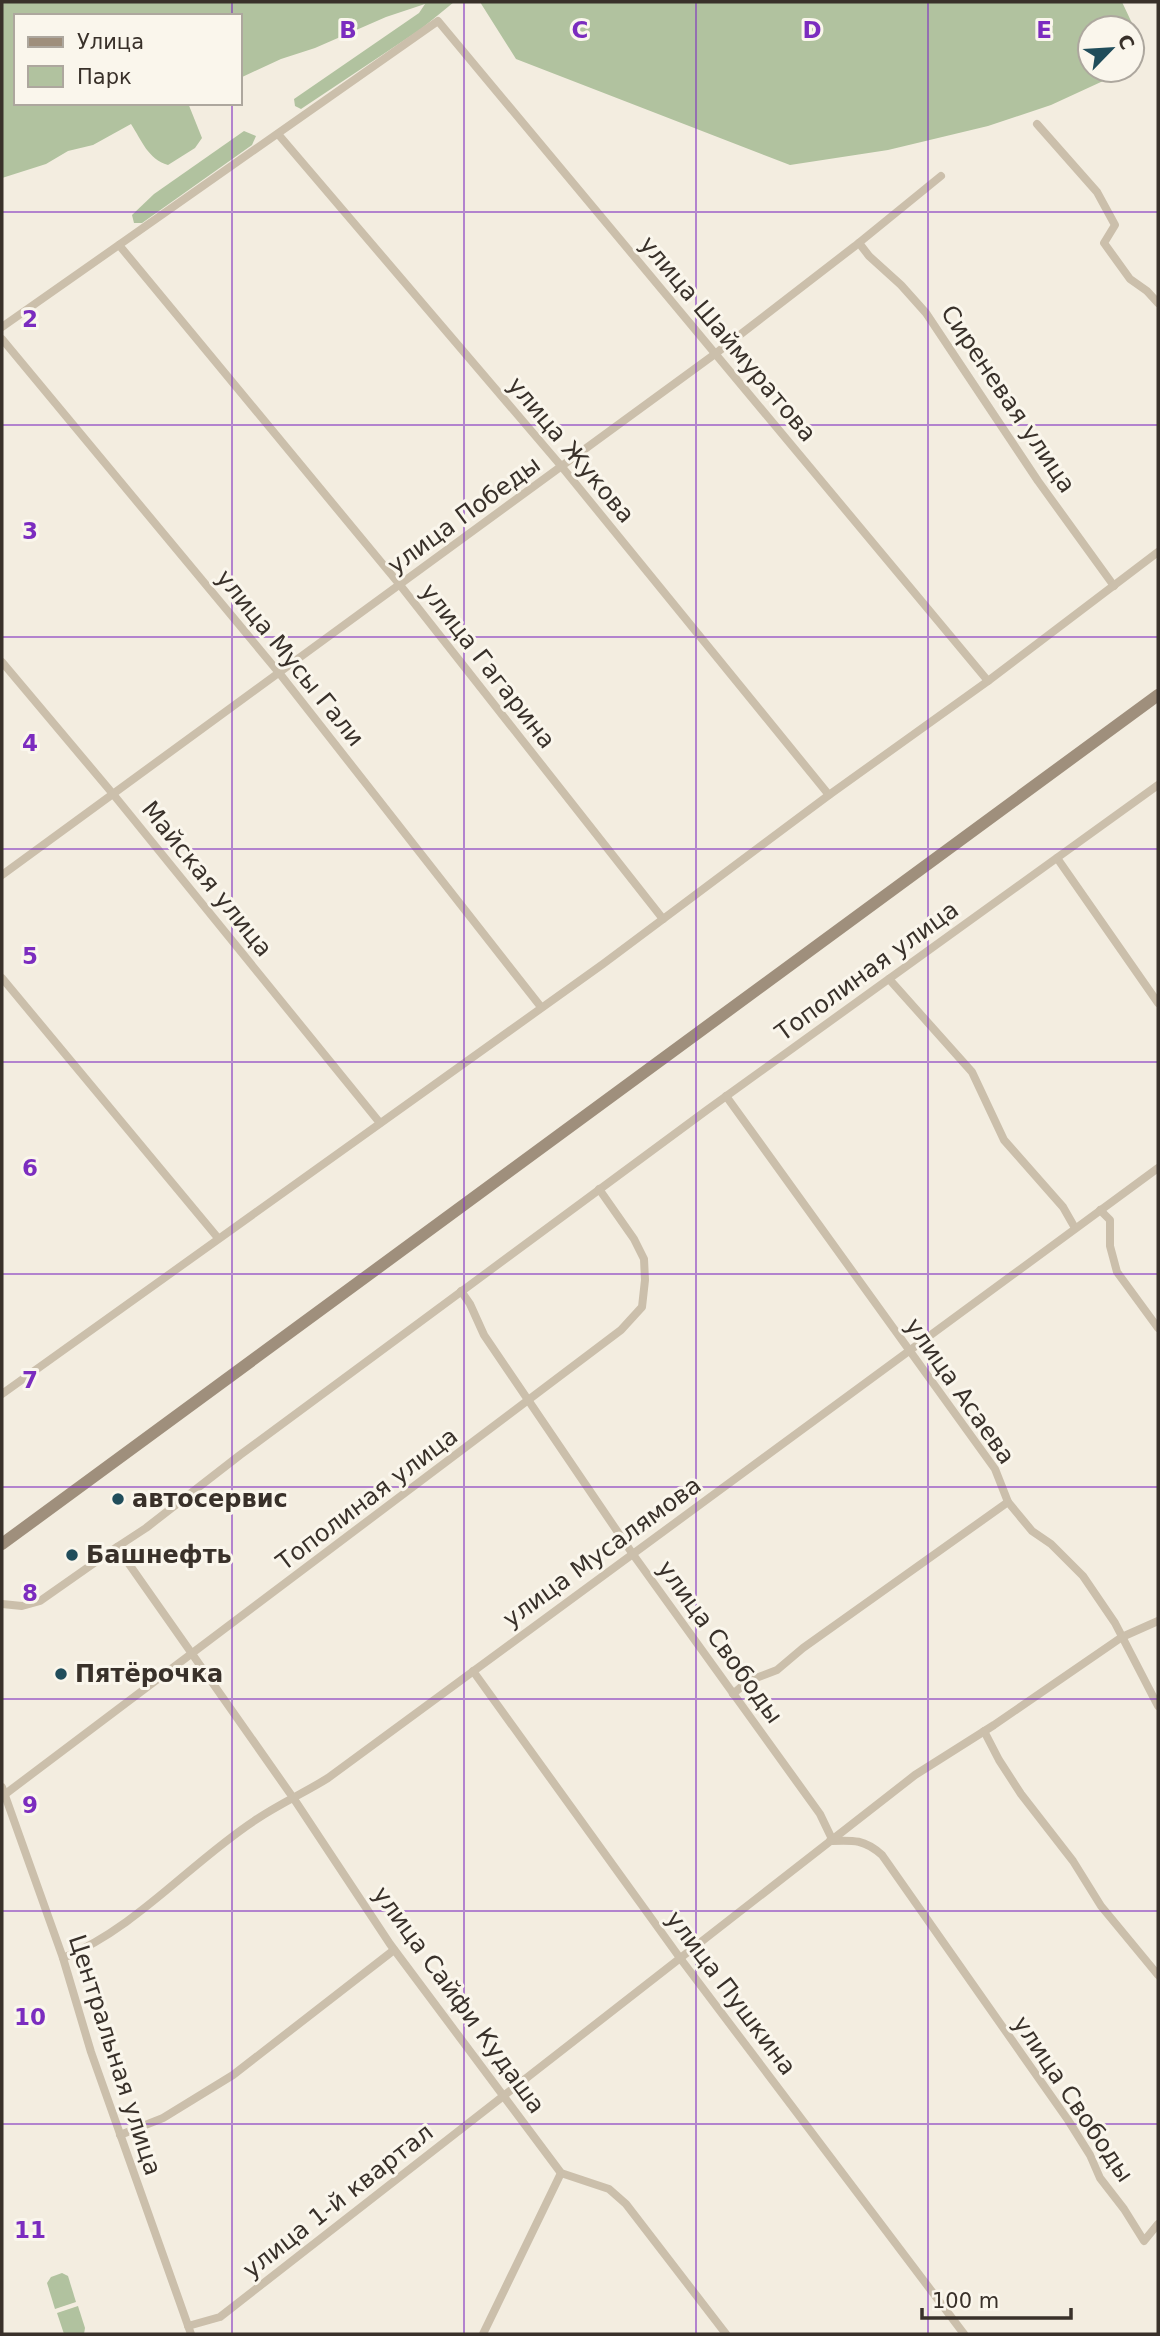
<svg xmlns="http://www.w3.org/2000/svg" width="1160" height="2336" viewBox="0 0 1160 2336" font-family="'DejaVu Sans',sans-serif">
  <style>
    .green { fill: #b1c29f }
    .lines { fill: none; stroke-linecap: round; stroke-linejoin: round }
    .street { stroke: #cbbfab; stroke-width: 8 }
    .secondary { stroke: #9f8f7c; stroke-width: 12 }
    .grid { fill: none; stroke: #7b2cbf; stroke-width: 2; stroke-opacity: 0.55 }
    .poi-dot { fill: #204d5b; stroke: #faf6ec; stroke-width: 2.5 }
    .labels { text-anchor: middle; stroke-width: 6; stroke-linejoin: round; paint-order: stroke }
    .street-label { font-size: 24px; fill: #39312a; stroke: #faf6ec }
    .poi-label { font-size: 24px; font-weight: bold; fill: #39312a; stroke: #faf6ec; text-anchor: start }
    .grid-label { font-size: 23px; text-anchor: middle; font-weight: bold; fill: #7b2cbf; stroke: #faf6ec; stroke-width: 6; stroke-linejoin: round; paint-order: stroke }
  </style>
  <rect width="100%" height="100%" fill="#f3ede0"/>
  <g class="green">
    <path d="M2,2H454L421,29L301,109L295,106L294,99L419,13L425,4L386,17L315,48L281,59L240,78V16H16V103H188L202,138L195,148L168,165C148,159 142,141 131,124L93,145L68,151L46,164L2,178Z"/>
    <path d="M480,2H1122L1139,38L1132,57V28H1090V70H1127L1051,105L988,126L888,150L790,165L516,59Z"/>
    <path d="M244,131L256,136L252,145L142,223H134L132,215L154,194Z"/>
    <path d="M62,2273L68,2276L76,2302L55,2309L47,2283L51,2277Z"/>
    <path d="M78,2306L85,2328L84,2334H64L57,2313Z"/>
  </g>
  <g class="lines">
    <g class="street">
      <path d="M1037,124L1097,192L1115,225L1104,243L1130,279L1147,291L1158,303"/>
      <path d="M278,134L562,467L829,795"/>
      <path d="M859,243L869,256L901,285L926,313L1038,481L1114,586"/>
      <path d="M119,245L400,585L663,919"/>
      <path d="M2,327L438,21L988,681"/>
      <path d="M2,339L280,674L541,1007"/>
      <path d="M2,662L113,794L380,1123"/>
      <path d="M1057,858L1158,1003"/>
      <path d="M2,875L715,354L855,246L941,176"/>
      <path d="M2,978L218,1238"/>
      <path d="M889,979L972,1072L1004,1140L1063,1207L1075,1228"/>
      <path d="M726,1096L995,1469L1008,1502L1032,1531L1051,1544L1083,1576L1115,1623L1158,1706"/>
      <path d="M1100,1210L1110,1220V1246L1117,1272L1158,1328"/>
      <path d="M461,1291L470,1304L484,1335L632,1553L820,1814L832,1839"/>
      <path d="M2,1394L603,964L829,795L988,681L1158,552"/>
      <path d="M117,1547L146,1528L240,1455L707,1110L1158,785"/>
      <path d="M2,1604L22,1606L40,1601L117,1547L294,1799L390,1944L561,2173L609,2189L626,2204L726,2334"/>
      <path d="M473,1671L680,1958L964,2334"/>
      <path d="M733,1694L748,1681L777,1670L803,1648L1008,1502"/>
      <path d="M984,1731L999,1760L1021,1794L1073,1861L1101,1906L1158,1975"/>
      <path d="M2,1787L63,1958L91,2052L191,2334"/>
      <path d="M4,1795L621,1330L642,1307L645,1280L644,1259L634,1239L599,1189"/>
      <path d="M830,1841C853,1840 864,1839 882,1855L1068,2120L1090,2155L1100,2178L1124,2209L1144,2241L1158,2224"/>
      <path d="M63,1958C136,1928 189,1864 254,1821C277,1805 304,1793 328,1778L1158,1168"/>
      <path d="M120,2135L163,2118L233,2075L394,1950"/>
      <path d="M188,2326L220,2317L915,1775L994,1725L1122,1637L1158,1621"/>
      <path d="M483,2334L561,2173"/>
    </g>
    <path class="secondary" d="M2,1544L1158,695"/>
  </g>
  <path class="grid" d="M232,2V16M464,2V2334M696,2V2334M928,2V2334M232,103V2334M2,212H1158M2,425H1158M2,637H1158M2,849H1158M2,1062H1158M2,1274H1158M2,1487H1158M2,1699H1158M2,1911H1158M2,2124H1158"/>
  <g class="poi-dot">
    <circle cx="118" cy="1499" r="7"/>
    <circle cx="72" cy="1555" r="7"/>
    <circle cx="61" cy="1674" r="7"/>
  </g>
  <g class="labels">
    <g class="street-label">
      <text transform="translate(728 339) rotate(50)" y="8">улица Шаймуратова</text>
      <text transform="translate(1008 399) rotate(56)" y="8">Сиреневая улица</text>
      <text transform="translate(571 450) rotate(50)" y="8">улица Жукова</text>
      <text transform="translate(464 515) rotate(-36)" y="8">улица Победы</text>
      <text transform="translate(290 658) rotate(51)" y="8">улица Мусы Гали</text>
      <text transform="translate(488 666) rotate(52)" y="8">улица Гагарина</text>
      <text transform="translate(207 879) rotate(51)" y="8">Майская улица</text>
      <text transform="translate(867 971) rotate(-36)" y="8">Тополиная улица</text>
      <text transform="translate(960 1391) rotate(55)" y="8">улица Асаева</text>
      <text transform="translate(367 1499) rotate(-37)" y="8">Тополиная улица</text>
      <text transform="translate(602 1552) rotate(-36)" y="8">улица Мусалямова</text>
      <text transform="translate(720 1642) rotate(54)" y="8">улица Свободы</text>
      <text transform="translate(731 1993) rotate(53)" y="8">улица Пушкина</text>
      <text transform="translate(459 2000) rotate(54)" y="8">улица Сайфи Кудаша</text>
      <text transform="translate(115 2055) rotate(72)" y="8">Центральная улица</text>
      <text transform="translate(1073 2099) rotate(56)" y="8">улица Свободы</text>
      <text transform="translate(338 2201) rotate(-38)" y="8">улица 1-й квартал</text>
    </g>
    <g class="poi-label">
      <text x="132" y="1507">автосервис</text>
      <text x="86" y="1563">Башнефть</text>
      <text x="75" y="1682">Пятёрочка</text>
    </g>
  </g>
  <g class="grid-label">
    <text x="348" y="38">B</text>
    <text x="580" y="38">C</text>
    <text x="812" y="38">D</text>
    <text x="1044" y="38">E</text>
    <text x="30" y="327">2</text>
    <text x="30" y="539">3</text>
    <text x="30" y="751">4</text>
    <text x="30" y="964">5</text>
    <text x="30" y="1176">6</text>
    <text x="30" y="1388">7</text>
    <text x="30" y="1601">8</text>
    <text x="30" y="1813">9</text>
    <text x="30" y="2025">10</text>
    <text x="30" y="2238">11</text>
  </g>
  <rect width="1160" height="2336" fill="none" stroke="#39312a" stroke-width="7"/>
  <rect x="14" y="14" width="228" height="91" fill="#faf6ec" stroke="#ada79e" stroke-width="2"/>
  <rect x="28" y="37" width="35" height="10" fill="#9f8f7c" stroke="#ada79e" stroke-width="2"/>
  <text x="77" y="49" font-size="21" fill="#39312a">Улица</text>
  <rect x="28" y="66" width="35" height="21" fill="#b1c29f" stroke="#ada79e" stroke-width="2"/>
  <text x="77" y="84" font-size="21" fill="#39312a">Парк</text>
  <g transform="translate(1111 49) rotate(65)"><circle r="33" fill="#faf6ec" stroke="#ada79e" stroke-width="2"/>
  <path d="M0-5L12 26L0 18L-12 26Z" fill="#204d5b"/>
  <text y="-10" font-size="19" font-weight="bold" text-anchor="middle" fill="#39312a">С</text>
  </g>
  <path d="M922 2308v10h149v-10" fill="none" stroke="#39312a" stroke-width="3.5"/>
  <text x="932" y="2308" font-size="21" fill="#39312a" stroke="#faf6ec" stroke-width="5" paint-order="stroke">100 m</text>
</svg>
